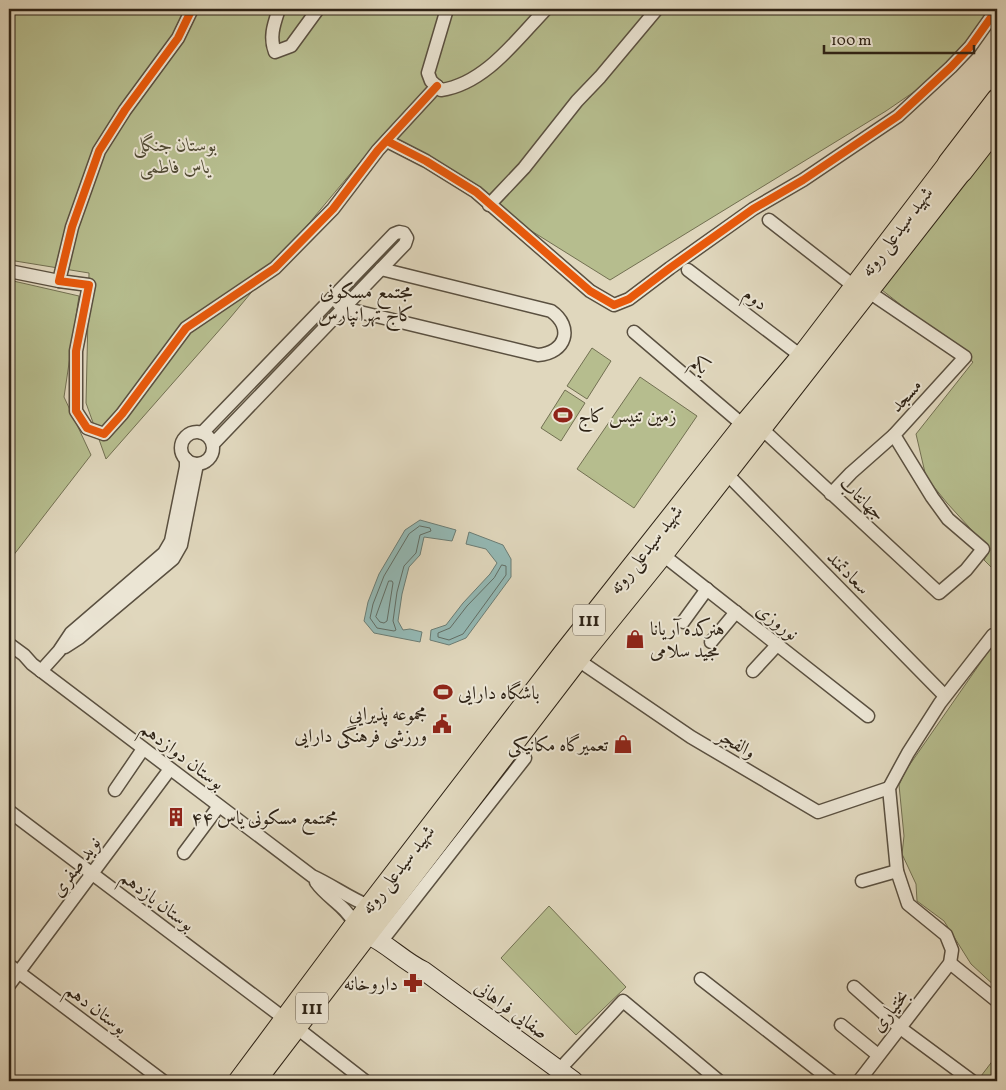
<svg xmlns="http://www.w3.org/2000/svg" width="1006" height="1090" viewBox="0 0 1006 1090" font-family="Vollkorn,Amiri,serif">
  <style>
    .green { fill: #b6bd8e; stroke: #727052 }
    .water { fill: #94b9b5; stroke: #6b7d75 }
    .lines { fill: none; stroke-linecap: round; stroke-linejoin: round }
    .shore { stroke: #616e66; stroke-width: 1 }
    .minor-casing { stroke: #5a5040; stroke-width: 15 }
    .secondary-casing { stroke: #2e2316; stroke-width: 20 }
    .primary-casing { stroke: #2e2316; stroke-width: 21 }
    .trunk-casing { stroke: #2e2316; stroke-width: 22 }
    .minor { stroke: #ebe5d4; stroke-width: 12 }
    .secondary { stroke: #ebe5d4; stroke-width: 18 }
    .primary { stroke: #e0d7bd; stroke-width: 19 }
    .trunk { stroke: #e0d7bd; stroke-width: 20 }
    .cycleway-casing { stroke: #ebe5d4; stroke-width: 11 }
    .cycleway { stroke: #e8590c; stroke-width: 8 }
    .labels { text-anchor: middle; stroke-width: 4; stroke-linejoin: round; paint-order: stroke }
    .shield { fill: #ebe5d4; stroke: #675d4f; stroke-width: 1 }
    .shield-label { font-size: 18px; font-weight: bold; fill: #2e2316 }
    .park-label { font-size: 19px; font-style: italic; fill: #504a34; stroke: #ebe5d4 }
    .street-label { font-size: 19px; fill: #2e2316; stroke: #ebe5d4 }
    .poi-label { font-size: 19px; fill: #2e2316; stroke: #ebe5d4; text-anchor: start }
    .neighbourhood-label { font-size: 20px; fill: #2e2316; stroke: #ebe5d4 }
  </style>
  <rect width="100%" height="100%" fill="#e0d7bd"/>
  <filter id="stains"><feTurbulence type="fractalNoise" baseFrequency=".004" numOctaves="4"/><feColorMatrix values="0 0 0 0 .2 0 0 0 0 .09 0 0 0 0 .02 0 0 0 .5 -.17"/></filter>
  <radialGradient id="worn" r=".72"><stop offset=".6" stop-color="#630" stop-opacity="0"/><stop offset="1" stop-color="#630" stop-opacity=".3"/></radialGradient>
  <g class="green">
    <path d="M9,9H997L965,57L886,111L610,280L381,137L230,318L106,459L86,403L89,273L9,260Z"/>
    <path d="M997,142V573L984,560L990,550L947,503L926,477L916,434L973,362L882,290Z"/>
    <path d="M9,280L79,296L64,397L91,455L9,561Z"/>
    <path d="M592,348L611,361L587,399L567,386Z"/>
    <path d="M640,377L697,416L634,508L577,469Z"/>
    <path d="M565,390L585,403L561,441L541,428Z"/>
    <path d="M997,639V988L971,964L944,921L917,901L916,884L902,854L904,836L899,785L906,770Z"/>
    <path d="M549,906L626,987L576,1035L501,958Z"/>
    <path d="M997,1055V1081H980L978,1080Z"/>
  </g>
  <g class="water">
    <path d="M420,520L456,530L452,541L424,537L420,555L409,567L402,594L398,621L403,630L410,629L422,632L420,642L374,633L364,621L368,602L379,574L405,530Z"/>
    <path d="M469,532L503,545L511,559V577L466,638L449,645L430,640L431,630L446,625L463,603L490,574L497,563L486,549L466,544Z"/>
  </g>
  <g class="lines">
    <g class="shore">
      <path d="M420,526L430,528L431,531L420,535L416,553L404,566L397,592L393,621L396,630L394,631L377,628L370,618L373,604L384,576L409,534Z"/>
      <path d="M502,565L506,566V575L463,634L449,640L438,637V633L450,628L467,606L494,578Z"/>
      <path d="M389,581H392L393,583L387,621L384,623L380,622L376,617Z"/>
    </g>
    <g class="minor-casing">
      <g id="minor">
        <path d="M192,9L178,38L125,110L99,151L72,227L59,281L89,285L76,351V411L87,428L104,434L122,414L186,328L275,268L333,209L378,150L437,86"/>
        <path d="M279,9C274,24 269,37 275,52L291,46L318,9"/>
        <path d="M447,9L428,73L431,81L441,90C485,84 517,39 546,9"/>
        <path d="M387,141L426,161L476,192L590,291L614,305L629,299L670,268L753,209L803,180L898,116L951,67L970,47L997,9"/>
        <path d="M489,205L524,168L577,101L600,77L657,9"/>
        <path d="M769,220L855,287"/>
        <path d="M688,270L801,356"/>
        <path d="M9,271L59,281"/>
        <path d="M338,303L343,308L538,355C566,353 574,327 551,311L381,269"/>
        <path d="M634,332L743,425"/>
        <path d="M762,429L939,593L966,570L983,549L948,519L932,497L894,435L965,357L869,292"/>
        <circle cx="197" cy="448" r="16"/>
        <path d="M202,433L394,234L399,232L404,233L407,238L405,244L213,444"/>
        <path d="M726,473L945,696"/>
        <path d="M831,494L851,473L894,435"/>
        <path d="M663,555L868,716"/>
        <path d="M683,622L707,589"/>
        <path d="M711,642L736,612"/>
        <path d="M9,644L24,655L32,664L312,876C332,885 349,898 369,906"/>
        <path d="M65,647L79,638L173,559L181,545L197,464"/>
        <path d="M578,660L691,737L818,812L889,788"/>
        <path d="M41,671L59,651L71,633L164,553L171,541L186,467V459"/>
        <path d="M753,671L778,644"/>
        <path d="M115,790L143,749"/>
        <path d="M9,811L285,1019"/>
        <path d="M184,853L219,806"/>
        <path d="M862,881L897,871"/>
        <path d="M316,882C328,899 344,904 355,924"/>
        <path d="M387,934L525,758"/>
        <path d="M950,963L997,1001"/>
        <path d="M9,965L163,1081"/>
        <path d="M701,979L832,1081"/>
        <path d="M9,985L170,769"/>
        <path d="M854,987L899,1027L972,1081"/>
        <path d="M841,1025L878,1055"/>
        <path d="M297,1028L365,1081"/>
        <path d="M559,1070L623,1001L719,1081"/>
        <path d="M859,1081L950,963L952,950L946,935L908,904L897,871L889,788L908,753L940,703L993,635"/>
      </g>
    </g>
    <g class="secondary-casing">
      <path id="secondary" d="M368,935C388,944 403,961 424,971L574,1081"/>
    </g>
    <g class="primary-casing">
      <g id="primary">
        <path d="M238,1081L355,924L563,653L743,425L801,356L948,163"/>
        <path d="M256,1081L578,660L663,555L962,172"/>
      </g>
    </g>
    <g class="trunk-casing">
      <g id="trunk">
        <path d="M948,163L997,99"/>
        <path d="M962,172L997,127"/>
      </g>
    </g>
    <use href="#minor" class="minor"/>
    <use href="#secondary" class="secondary"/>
    <use href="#primary" class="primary"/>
    <use href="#trunk" class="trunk"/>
    <g class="cycleway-casing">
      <g id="cycleway">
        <path d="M192,9L178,38L125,110L99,151L72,227L59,281L89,285L76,351V411L87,428L104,434L122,414L186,328L275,268L333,209L378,150L437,86"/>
        <path d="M387,141L426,161L476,192L590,291L614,305L629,299L670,268L753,209L803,180L898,116L951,67L970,47L997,9"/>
      </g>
    </g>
    <use href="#cycleway" class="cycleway"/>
  </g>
  <defs>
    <g id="stadium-bare" transform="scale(1.5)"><path d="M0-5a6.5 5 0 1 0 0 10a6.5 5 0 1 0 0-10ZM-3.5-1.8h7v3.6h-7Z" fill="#8f2418" stroke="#ebe5d4" stroke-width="2.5" paint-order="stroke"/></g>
    <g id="shop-bare" transform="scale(1.5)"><path d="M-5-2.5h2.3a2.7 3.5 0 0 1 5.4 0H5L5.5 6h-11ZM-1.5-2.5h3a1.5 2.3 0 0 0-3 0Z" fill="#8f2418" stroke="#ebe5d4" stroke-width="2.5" paint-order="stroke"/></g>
    <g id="civic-bare" transform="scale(1.5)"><path d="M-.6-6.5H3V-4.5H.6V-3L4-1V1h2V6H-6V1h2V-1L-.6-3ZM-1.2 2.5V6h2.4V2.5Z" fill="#8f2418" stroke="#ebe5d4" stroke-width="2.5" paint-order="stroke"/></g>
    <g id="building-bare" transform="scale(1.5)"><path d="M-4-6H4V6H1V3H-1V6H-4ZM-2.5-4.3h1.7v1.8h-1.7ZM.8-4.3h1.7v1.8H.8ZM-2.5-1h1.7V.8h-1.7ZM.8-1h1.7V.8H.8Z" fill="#8f2418" stroke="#ebe5d4" stroke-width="2.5" paint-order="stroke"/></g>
    <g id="pharmacy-bare" transform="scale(1.5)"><path d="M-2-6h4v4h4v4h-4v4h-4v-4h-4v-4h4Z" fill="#8f2418" stroke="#ebe5d4" stroke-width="2.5" paint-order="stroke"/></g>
  </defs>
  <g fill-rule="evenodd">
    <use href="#stadium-bare" x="563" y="415"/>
    <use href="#shop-bare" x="635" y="639"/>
    <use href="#stadium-bare" x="443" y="692"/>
    <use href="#civic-bare" x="442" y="724"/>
    <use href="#shop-bare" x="623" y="744"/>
    <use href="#building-bare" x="176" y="817"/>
    <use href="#pharmacy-bare" x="413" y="983"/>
  </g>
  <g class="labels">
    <g class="shield">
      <rect x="573" y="604.5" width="32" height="31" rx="4"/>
      <rect x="296" y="992.5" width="32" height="31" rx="4"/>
    </g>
    <g class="shield-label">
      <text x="589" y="626">111</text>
      <text x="312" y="1014">111</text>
    </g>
    <g class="park-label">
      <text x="175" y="151">بوستان جنگلی<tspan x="175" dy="22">یاس فاطمی</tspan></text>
    </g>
    <g class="street-label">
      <text transform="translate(896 231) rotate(-53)" y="7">شهید سیدعلی روته</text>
      <text transform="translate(756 298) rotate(37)" y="7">دوم</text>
      <text transform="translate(701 364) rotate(41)" y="7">یکم</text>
      <text transform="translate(905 395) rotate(-48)" y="7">مسجد</text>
      <text transform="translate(863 498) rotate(43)" y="7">جهانتاب</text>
      <text transform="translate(645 549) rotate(-52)" y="7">شهید سیدعلی روته</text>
      <text transform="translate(849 572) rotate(46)" y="7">سعادتمند</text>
      <text transform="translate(778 621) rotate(38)" y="7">نوروزی</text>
      <text transform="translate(737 743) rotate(30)" y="7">والفجر</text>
      <text transform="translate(183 755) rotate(37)" y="7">بوستان دوازدهم</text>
      <text transform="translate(75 866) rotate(-53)" y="7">نوید صفری</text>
      <text transform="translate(397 869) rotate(-52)" y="7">شهید سیدعلی روته</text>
      <text transform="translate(158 900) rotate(37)" y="7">بوستان یازدهم</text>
      <text transform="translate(97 1008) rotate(37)" y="7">بوستان دهم</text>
      <text transform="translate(512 1009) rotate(36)" y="7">صفایی فراهانی</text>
      <text transform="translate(889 1010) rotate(-52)" y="7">بختیاری</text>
    </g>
    <g class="poi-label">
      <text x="578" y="422">زمین تنیس کاج</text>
      <text x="650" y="635">هنرکده آریانا<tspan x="650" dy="22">مجید سلامی</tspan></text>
      <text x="458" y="699">باشگاه دارایی</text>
      <text x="427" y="720" text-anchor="end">مجموعه پذیرایی<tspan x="427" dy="22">ورزشی فرهنگی دارایی</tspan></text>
      <text x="608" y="751" text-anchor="end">تعمیرگاه مکانیکی</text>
      <text x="191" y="824">مجمتمع مسکونی یاس ۴۴</text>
      <text x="398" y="990" text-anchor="end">داروخانه</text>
    </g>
    <g class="neighbourhood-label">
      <text x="366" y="298">مجتمع مسکونی<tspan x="366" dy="23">کاج تهرانپارس</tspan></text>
    </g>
  </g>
  <rect width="1006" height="1090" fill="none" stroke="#e0d7bd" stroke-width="30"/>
  <rect x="10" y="10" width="986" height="1070" fill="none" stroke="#2e2316" stroke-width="2.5"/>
  <rect x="15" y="15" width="976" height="1060" fill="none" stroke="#2e2316"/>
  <path d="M824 45v8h150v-8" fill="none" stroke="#2e2316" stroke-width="2.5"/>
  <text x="831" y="45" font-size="15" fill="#2e2316" stroke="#ebe5d4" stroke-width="4" paint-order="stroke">100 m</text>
  <rect width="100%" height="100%" filter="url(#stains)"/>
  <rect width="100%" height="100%" fill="url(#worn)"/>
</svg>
